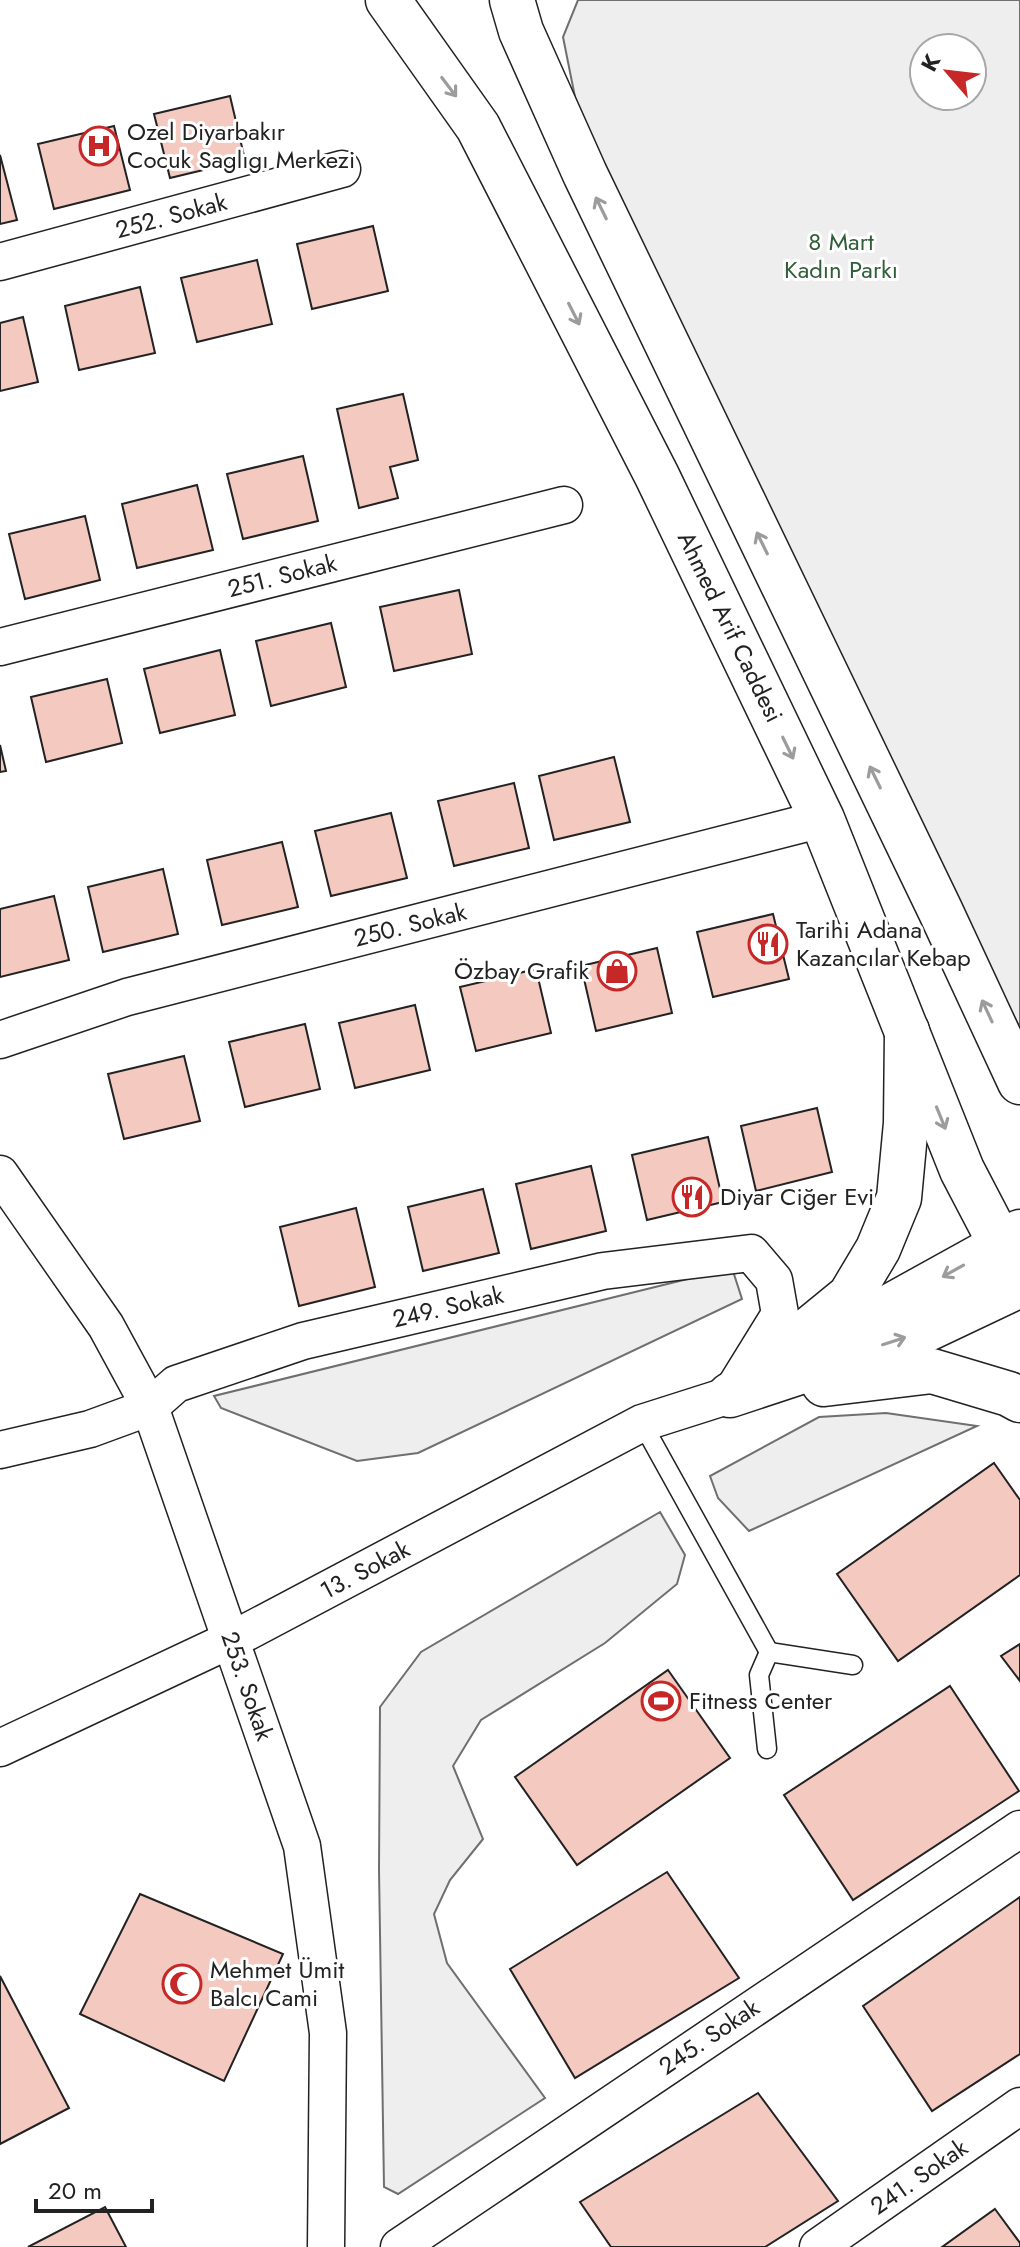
<svg xmlns="http://www.w3.org/2000/svg" width="1020" height="2247" viewBox="0 0 1020 2247" font-family="Jost,sans-serif">
  <style>
    .green { fill: #eee; stroke: #6f6f6f; stroke-width: 2; fill-rule: evenodd }
    .building { fill: #f3c9c0; stroke: #222; stroke-width: 2 }
    .lines { fill: none; stroke-linecap: round; stroke-linejoin: round }
    .service-casing { stroke: #222; stroke-width: 21 }
    .minor-casing { stroke: #222; stroke-width: 39 }
    .tertiary-casing { stroke: #222; stroke-width: 47 }
    .secondary-casing { stroke: #222; stroke-width: 47 }
    .service { stroke: #fff; stroke-width: 18 }
    .minor { stroke: #fff; stroke-width: 36 }
    .tertiary { stroke: #fff; stroke-width: 44 }
    .secondary { stroke: #fff; stroke-width: 44 }
    .oneway { stroke: #9c9c9c }
    .labels { text-anchor: middle; stroke-width: 6; stroke-linejoin: round; paint-order: stroke }
    .poi-label { font-size: 24px; fill: #222; stroke: #fff; text-anchor: start }
    .street-label { font-size: 24px; fill: #222; stroke: #fff }
    .park-label { font-size: 24px; fill: #2f5e38; stroke: #fff }
  </style>
  <rect width="100%" height="100%" fill="#fff"/>
  <g class="green">
    <path d="M578,0H1020V1028L834,668L580,122L563,37ZM924,48H972V96H924Z"/>
    <path d="M732,1268L742,1299L418,1453L357,1461L221,1408L214,1396Z"/>
    <path d="M886,1413L977,1426L749,1531L718,1498L710,1476L819,1417Z"/>
    <path d="M660,1512L685,1555L677,1584L605,1643L481,1720L453,1766L483,1839L450,1880L434,1914L447,1963L545,2098L398,2194L384,2187L379,1870L380,1707L421,1652Z"/>
  </g>
  <g class="building">
    <path d="M230,96L245,160L170,178L154,114Z"/>
    <path d="M114,126L130,190L54,209L38,144Z"/>
    <path d="M0,155L17,220L0,224Z"/>
    <path d="M373,226L388,291L312,309L297,244Z"/>
    <path d="M257,260L272,324L197,342L181,278Z"/>
    <path d="M140,287L155,353L79,370L65,306Z"/>
    <path d="M23,317L38,382L0,391V323Z"/>
    <path d="M403,394L418,460L390,467L398,498L359,508L337,409Z"/>
    <path d="M303,456L318,521L243,539L227,474Z"/>
    <path d="M197,485L213,550L137,568L122,504Z"/>
    <path d="M85,516L100,580L25,599L9,534Z"/>
    <path d="M459,590L472,654L394,671L380,607Z"/>
    <path d="M331,623L346,687L271,706L256,641Z"/>
    <path d="M220,650L235,715L160,733L144,669Z"/>
    <path d="M107,679L122,743L46,762L31,697Z"/>
    <path d="M0,745L6,771L0,772Z"/>
    <path d="M614,757L630,822L554,840L539,776Z"/>
    <path d="M514,783L529,848L454,866L438,801Z"/>
    <path d="M391,813L407,878L331,896L315,831Z"/>
    <path d="M282,842L298,907L222,925L207,860Z"/>
    <path d="M163,869L178,934L103,952L88,887Z"/>
    <path d="M54,896L69,960L0,977V909Z"/>
    <path d="M773,914L789,979L713,997L697,932Z"/>
    <path d="M657,948L672,1013L596,1031L581,966Z"/>
    <path d="M536,969L551,1033L476,1051L460,987Z"/>
    <path d="M415,1005L430,1070L355,1088L339,1023Z"/>
    <path d="M305,1024L320,1089L245,1107L229,1042Z"/>
    <path d="M184,1056L200,1121L124,1139L108,1074Z"/>
    <path d="M817,1108L832,1172L756,1191L741,1126Z"/>
    <path d="M708,1137L723,1202L647,1220L632,1155Z"/>
    <path d="M591,1166L606,1231L531,1249L516,1184Z"/>
    <path d="M483,1189L499,1253L423,1271L408,1207Z"/>
    <path d="M356,1208L375,1287L299,1306L280,1227Z"/>
    <path d="M994,1463L1020,1500V1575L898,1661L837,1574Z"/>
    <path d="M1020,1644V1681L1001,1656Z"/>
    <path d="M668,1670L730,1758L577,1865L515,1777Z"/>
    <path d="M950,1686L1019,1791L853,1900L784,1795Z"/>
    <path d="M667,1872L739,1978L575,2078L510,1969Z"/>
    <path d="M140,1894L283,1954L224,2081L80,2014Z"/>
    <path d="M1020,1897V2054L932,2111L863,2006Z"/>
    <path d="M0,1976L69,2108L0,2144Z"/>
    <path d="M758,2093L838,2201L765,2247H611L580,2202Z"/>
    <path d="M105,2207L126,2247H28Z"/>
    <path d="M995,2209L1020,2243V2247H942Z"/>
  </g>
  <g class="lines">
    <g class="service-casing">
      <g id="service">
        <path d="M642,1423L769,1652"/>
        <path d="M767,1749L759,1675L769,1652L853,1665"/>
      </g>
    </g>
    <g class="minor-casing">
      <g id="minor">
        <path d="M0,262L342,169"/>
        <path d="M0,647L564,505"/>
        <path d="M0,1040L127,997L822,819"/>
        <path d="M0,1174L106,1326L150,1407L302,1846L328,2033L326,2247"/>
        <path d="M0,1450L90,1429L150,1407L176,1384L303,1341L603,1271L751,1253L774,1280L780,1314L730,1395L642,1423L247,1632L0,1748"/>
        <path d="M399,2247L1020,1829"/>
        <path d="M818,2247L1020,2106"/>
      </g>
    </g>
    <g class="tertiary-casing">
      <g id="tertiary">
        <path d="M1020,1232L1001,1245L730,1395L921,1332L1020,1285"/>
        <path d="M806,1332L850,1296L878,1249L899,1198L906,1123L907,1031"/>
        <path d="M824,1384L932,1371L1009,1394L1020,1400"/>
      </g>
    </g>
    <g class="secondary-casing">
      <g id="secondary">
        <path d="M388,0L478,127L657,476L822,819L962,1170L1020,1281"/>
        <path d="M512,0L521,31L585,174L940,910L1020,1082"/>
      </g>
    </g>
    <use href="#service" class="service"/>
    <use href="#minor" class="minor"/>
    <use href="#tertiary" class="tertiary"/>
    <use href="#secondary" class="secondary"/>
  </g>
  <defs><path id="oneway-shaft" d="M-6 0H5M1.5-3L5.5 0L1.5 3" fill="none" stroke-width="1.6" stroke-linecap="round" stroke-linejoin="round" transform="scale(2)"/></defs>
  <g class="oneway">
    <use href="#oneway-shaft" transform="translate(449 87) rotate(53)"/>
    <use href="#oneway-shaft" transform="translate(601 208) rotate(-116)"/>
    <use href="#oneway-shaft" transform="translate(574 314) rotate(63)"/>
    <use href="#oneway-shaft" transform="translate(762 543) rotate(-116)"/>
    <use href="#oneway-shaft" transform="translate(788 748) rotate(64)"/>
    <use href="#oneway-shaft" transform="translate(875 777) rotate(-116)"/>
    <use href="#oneway-shaft" transform="translate(987 1011) rotate(-115)"/>
    <use href="#oneway-shaft" transform="translate(941 1118) rotate(68)"/>
    <use href="#oneway-shaft" transform="translate(953 1271) rotate(151)"/>
    <use href="#oneway-shaft" transform="translate(894 1341) rotate(-18)"/>
  </g>
  <defs>
    <g id="hospital-ring" transform="scale(2)"><circle r="9.5" fill="#fff" stroke="#c62828" stroke-width="1.5"/><path d="M-5-5h3v3.5h4V-5h3V5h-3V1.5h-4V5h-3Z" fill="#c62828"/></g>
    <g id="restaurant-ring" transform="scale(2)"><circle r="9.5" fill="#fff" stroke="#c62828" stroke-width="1.5"/><path d="M-5-6h1v4h1v-4h1v4h1v-4h1v5L-1.5 .5V6h-2V.5L-5-1ZM5-6V6H3V1.5H1.5Q1.5-4 5-6Z" fill="#c62828"/></g>
    <g id="shop-ring" transform="scale(2)"><circle r="9.5" fill="#fff" stroke="#c62828" stroke-width="1.5"/><path d="M-5-2.5h2.3a2.7 3.5 0 0 1 5.4 0H5L5.5 6h-11ZM-1.5-2.5h3a1.5 2.3 0 0 0-3 0Z" fill="#c62828"/></g>
    <g id="stadium-ring" transform="scale(2)"><circle r="9.5" fill="#fff" stroke="#c62828" stroke-width="1.5"/><path d="M0-5a6.5 5 0 1 0 0 10a6.5 5 0 1 0 0-10ZM-3.5-1.8h7v3.6h-7Z" fill="#c62828"/></g>
    <g id="mosque-ring" transform="scale(2)"><circle r="9.5" fill="#fff" stroke="#c62828" stroke-width="1.5"/><path d="M3.5-4.9A6 6 0 1 0 3.5 4.9A5 5 0 1 1 3.5-4.9Z" fill="#c62828"/></g>
  </defs>
  <g fill-rule="evenodd">
    <use href="#hospital-ring" x="99" y="146"/>
    <use href="#restaurant-ring" x="768" y="944"/>
    <use href="#shop-ring" x="617" y="971"/>
    <use href="#restaurant-ring" x="692" y="1197"/>
    <use href="#stadium-ring" x="661" y="1701"/>
    <use href="#mosque-ring" x="182" y="1984"/>
  </g>
  <g class="labels">
    <g class="poi-label">
      <text x="127" y="140">Ozel Diyarbakır<tspan x="127" dy="28">Cocuk Saglıgı Merkezi</tspan></text>
      <text x="796" y="938">Tarihi Adana<tspan x="796" dy="28">Kazancılar Kebap</tspan></text>
      <text x="589" y="979" text-anchor="end">Özbay Grafik</text>
      <text x="720" y="1205">Diyar Ciğer Evi</text>
      <text x="689" y="1709">Fitness Center</text>
      <text x="210" y="1978">Mehmet Ümit<tspan x="210" dy="28">Balcı Cami</tspan></text>
    </g>
    <g class="street-label">
      <text transform="translate(171 216) rotate(-15)" y="8">252. Sokak</text>
      <text transform="translate(282 576) rotate(-14)" y="8">251. Sokak</text>
      <text transform="translate(730 627) rotate(64)" y="8">Ahmed Arif Caddesi</text>
      <text transform="translate(410 925) rotate(-14)" y="8">250. Sokak</text>
      <text transform="translate(448 1307) rotate(-13)" y="8">249. Sokak</text>
      <text transform="translate(365 1570) rotate(-28)" y="8">13. Sokak</text>
      <text transform="translate(247 1686) rotate(71)" y="8">253. Sokak</text>
      <text transform="translate(709 2037) rotate(-34)" y="8">245. Sokak</text>
      <text transform="translate(919 2177) rotate(-35)" y="8">241. Sokak</text>
    </g>
    <g class="park-label">
      <text x="841" y="250">8 Mart<tspan x="841" dy="28">Kadın Parkı</tspan></text>
    </g>
  </g>
  <g transform="translate(948 72) rotate(298)"><circle r="38" fill="#ffffff" stroke="#a7a7a7" stroke-width="2"/>
  <path d="M0-6L14 30L0 20L-14 30Z" fill="#c62828"/>
  <text y="-12" font-size="22" font-weight="bold" text-anchor="middle" fill="#222222">K</text>
  </g>
  <path d="M36 2199v12h116v-12" fill="none" stroke="#222222" stroke-width="4"/>
  <text x="48" y="2199" font-size="24" fill="#222222" stroke="#ffffff" stroke-width="6" paint-order="stroke">20 m</text>
</svg>
